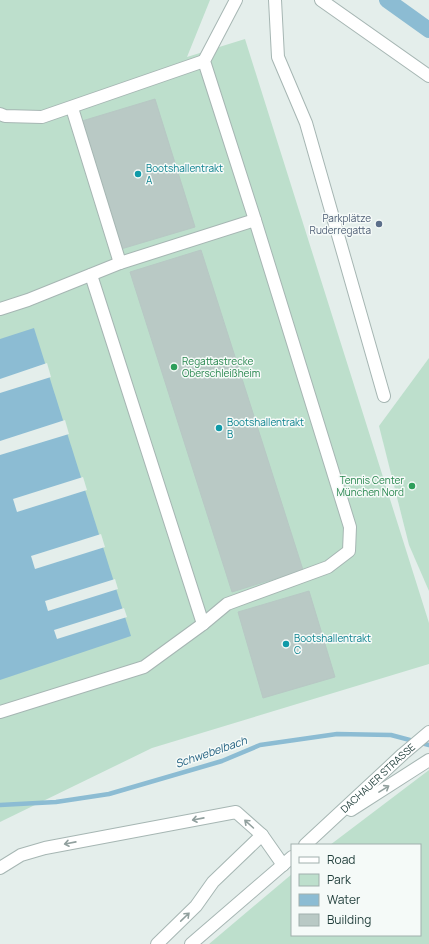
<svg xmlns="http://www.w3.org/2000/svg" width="429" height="944" viewBox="0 0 429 944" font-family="Manrope,sans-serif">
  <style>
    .green { fill: #bddfcc }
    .water { fill: #8cbcd3 }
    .pier { fill: #e4eeeb }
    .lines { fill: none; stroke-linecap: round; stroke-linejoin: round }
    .stream { stroke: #8cbcd3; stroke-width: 4.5 }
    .canal { stroke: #8cbcd3; stroke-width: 16 }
    .building { fill: #b9c9c5; stroke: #b7c8c4 }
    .minor-casing { stroke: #a6b6b3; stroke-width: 14 }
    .minor { stroke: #fff; stroke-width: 12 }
    .oneway { stroke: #91a09e }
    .culture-dot { fill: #0f9aa8; stroke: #f5faf8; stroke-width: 1.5 }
    .service-dot { fill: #5c6f8a; stroke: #f5faf8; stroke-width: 1.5 }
    .leisure-dot { fill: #2e9e5b; stroke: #f5faf8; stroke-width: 1.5 }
    .labels { text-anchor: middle; stroke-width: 3; stroke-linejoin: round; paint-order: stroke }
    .culture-label { font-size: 10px; fill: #0d838f; stroke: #f5faf8; text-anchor: start }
    .service-label { font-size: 10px; fill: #4e5e75; stroke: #f5faf8; text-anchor: end }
    .leisure-label { font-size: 10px; fill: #27864d; stroke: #f5faf8; text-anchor: start }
    .street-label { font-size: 10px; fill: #23403d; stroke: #f5faf8 }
    .water-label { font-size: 11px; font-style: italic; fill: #1c5c7d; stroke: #f5faf8 }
  </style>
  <rect width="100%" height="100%" fill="#e4eeeb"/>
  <g class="green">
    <path d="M0,0H210L187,57L245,39L429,623V664L152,748L0,822Z"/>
    <path d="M429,358V591L409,545L379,426Z"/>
    <path d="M429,770V944H209L292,874V935H420V845H330Z"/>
  </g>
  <path class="water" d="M34,328L131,636L0,680V339Z"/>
  <g class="pier">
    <path d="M47,363L51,377L0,393V379Z"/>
    <path d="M65,420L69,434L0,455V441Z"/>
    <path d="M83,477L87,490L17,512L13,499Z"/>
    <path d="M101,534L105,547L35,569L31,556Z"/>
    <path d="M115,579L118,589L48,611L45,601Z"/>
    <path d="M124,608L127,617L57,639L54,630Z"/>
  </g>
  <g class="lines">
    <path class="stream" d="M0,805L56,802L109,794L222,761L260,745L337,734L391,735L429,745"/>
    <path class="canal" d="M387,0L429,30"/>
  </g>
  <g class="building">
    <path d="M155,99L195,227L121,249L82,121Z"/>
    <path d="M201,250L303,570L232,592L130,272Z"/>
    <path d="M309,591L335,677L263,698L238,612Z"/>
  </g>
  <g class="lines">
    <g class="minor-casing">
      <g id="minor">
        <path d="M275,0L278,57L306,123L384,396"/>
        <path d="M321,0L429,76"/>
        <path d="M72,108L120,263"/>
        <path d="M0,114L5,116L42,117L204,61"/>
        <path d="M91,275L203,624"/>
        <path d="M0,309L28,300L120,263L255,220"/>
        <path d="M0,712L144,667L203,624L227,604L328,567L349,551L350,527L255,220L204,61L236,0"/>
        <path d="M351,810L429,760"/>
        <path id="s1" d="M305,845L403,754L429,732"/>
        <path d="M0,868L21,855L45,848L236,812L262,835L283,865"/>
        <path d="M157,944L196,906L213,882L262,835"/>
        <path d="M191,944L292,857"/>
      </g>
    </g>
    <use href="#minor" class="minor"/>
  </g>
  <defs><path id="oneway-shaft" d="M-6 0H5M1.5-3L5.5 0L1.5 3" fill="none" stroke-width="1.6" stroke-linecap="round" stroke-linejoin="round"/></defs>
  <g class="oneway">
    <use href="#oneway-shaft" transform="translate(384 789) rotate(-32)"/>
    <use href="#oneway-shaft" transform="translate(198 819) rotate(169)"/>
    <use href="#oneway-shaft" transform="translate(249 824) rotate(-138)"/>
    <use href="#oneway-shaft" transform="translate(70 843) rotate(169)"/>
    <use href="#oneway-shaft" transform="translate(185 917) rotate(-44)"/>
  </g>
  <g class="culture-dot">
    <circle cx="138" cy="174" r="4"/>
    <circle cx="219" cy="428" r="4"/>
    <circle cx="286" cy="644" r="4"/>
  </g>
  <circle class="service-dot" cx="379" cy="224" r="4"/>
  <g class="leisure-dot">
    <circle cx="174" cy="367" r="4"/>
    <circle cx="412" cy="486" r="4"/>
  </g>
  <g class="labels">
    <g class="culture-label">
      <text x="146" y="172">Bootshallentrakt<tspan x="146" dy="12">A</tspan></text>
      <text x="227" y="426">Bootshallentrakt<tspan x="227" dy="12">B</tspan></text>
      <text x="294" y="642">Bootshallentrakt<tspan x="294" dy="12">C</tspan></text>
    </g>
    <g class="service-label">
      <text x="371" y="222">Parkplätze<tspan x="371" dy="12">Ruderregatta</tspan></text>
    </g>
    <g class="leisure-label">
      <text x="182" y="365">Regattastrecke<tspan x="182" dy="12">Oberschleißheim</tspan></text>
      <text x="404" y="484" text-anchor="end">Tennis Center<tspan x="404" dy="12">München Nord</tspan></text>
    </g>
    <g class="street-label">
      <text dy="4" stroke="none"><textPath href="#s1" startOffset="99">DACHAUER STRASSE</textPath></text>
    </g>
    <g class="water-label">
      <text transform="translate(211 752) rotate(-19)" y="4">Schwebelbach</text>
    </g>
  </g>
  <rect x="291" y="844" width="130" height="92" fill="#f5faf8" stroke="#a1b0ad"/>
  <rect x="299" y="857" width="20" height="6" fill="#ffffff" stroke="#a1b0ad"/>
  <text x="327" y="864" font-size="12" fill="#23403d">Road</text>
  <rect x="299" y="874" width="20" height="12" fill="#bddfcc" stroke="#a1b0ad"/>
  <text x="327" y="884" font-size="12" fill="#23403d">Park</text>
  <rect x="299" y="894" width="20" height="12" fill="#8cbcd3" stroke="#a1b0ad"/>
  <text x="327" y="904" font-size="12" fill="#23403d">Water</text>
  <rect x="299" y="914" width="20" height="12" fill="#b9c9c5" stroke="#a1b0ad"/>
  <text x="327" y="924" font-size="12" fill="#23403d">Building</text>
</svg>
